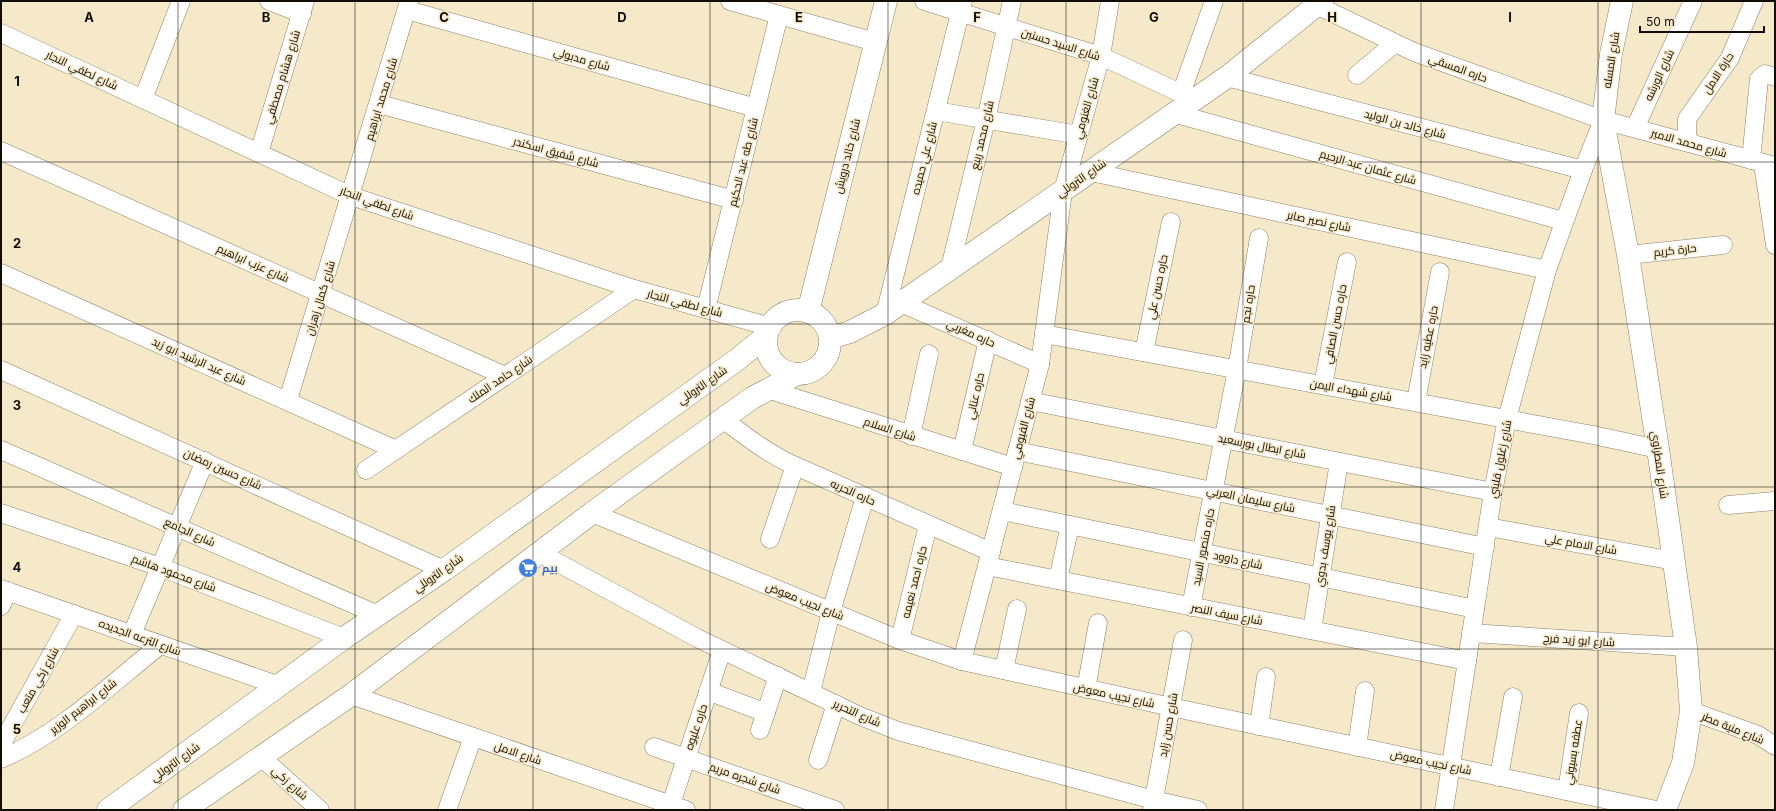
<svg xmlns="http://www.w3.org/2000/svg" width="1776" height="811" viewBox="0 0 1776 811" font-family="Inter,Cairo,sans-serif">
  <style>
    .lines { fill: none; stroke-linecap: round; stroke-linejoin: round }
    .minor-casing { stroke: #8c8064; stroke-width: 19 }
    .tertiary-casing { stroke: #8c8064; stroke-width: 23 }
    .minor { stroke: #fff; stroke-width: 18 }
    .tertiary { stroke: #fff; stroke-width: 22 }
    .grid { fill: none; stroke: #100b03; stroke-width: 1; stroke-opacity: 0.55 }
    .labels { text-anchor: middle; stroke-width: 3; stroke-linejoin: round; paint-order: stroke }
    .street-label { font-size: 11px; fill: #100b03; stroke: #f6e9ca }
    .shop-label { font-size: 11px; font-weight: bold; fill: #366cbe; stroke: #f6e9ca; text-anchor: start }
    .grid-label { font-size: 13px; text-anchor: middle; font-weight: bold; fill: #100b03; stroke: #f6e9ca; stroke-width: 3; stroke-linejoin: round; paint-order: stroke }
  </style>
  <rect width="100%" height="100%" fill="#f6e9ca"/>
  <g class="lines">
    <g class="minor-casing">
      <g id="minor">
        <path d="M269,1L302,14"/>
        <path d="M730,1L875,42"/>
        <path d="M924,1L1101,56L1193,99"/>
        <path d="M1318,6L1414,52L1603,120L1775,166"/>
        <path d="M407,10L756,108"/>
        <path d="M1,33L351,196L634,289L771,327"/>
        <path d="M1357,75L1394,44"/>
        <path d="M1227,77L1583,170"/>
        <path d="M1181,94L1214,1"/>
        <path d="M143,99L181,1"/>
        <path d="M379,104L734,200"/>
        <path d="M936,111L1079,135"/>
        <path d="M1173,113L1563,221"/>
        <path d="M1635,128L1693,1"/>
        <path d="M1690,143L1687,135V119L1730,58L1754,1"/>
        <path d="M1,151L505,376"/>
        <path d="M259,153L305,1"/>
        <path d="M1751,160L1759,79L1765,74L1775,77"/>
        <path d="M1763,164L1775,245"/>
        <path d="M1091,172L1547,270"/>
        <path d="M1628,255L1723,245"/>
        <path d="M950,268L986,120L1012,1"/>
        <path d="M1,273L396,450"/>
        <path d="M901,303L1040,364"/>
        <path d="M706,309L779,15"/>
        <path d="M885,314L963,1"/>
        <path d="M1044,334L1593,435L1658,449"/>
        <path d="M1144,352L1171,222"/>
        <path d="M1,370L444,570"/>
        <path d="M1323,385L1347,262"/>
        <path d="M767,389L1013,467"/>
        <path d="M288,400L409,1"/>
        <path d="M1030,401L1493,492"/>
        <path d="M1416,402L1440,272"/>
        <path d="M723,419C745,436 766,452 791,464L991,552"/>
        <path d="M911,436L929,354"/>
        <path d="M1,450L378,615"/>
        <path d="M962,451L988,340"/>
        <path d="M1017,451L1485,547"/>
        <path d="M366,470L634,289"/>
        <path d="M1728,505L1775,501"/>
        <path d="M1002,511L1475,609"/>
        <path d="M1,513L160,567L344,638"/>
        <path d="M592,513L900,640L962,661L1171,707L1656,810"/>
        <path d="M1488,527L1674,561"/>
        <path d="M770,539L795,466"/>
        <path d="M540,553L697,638L860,716L898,731L1154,800L1198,810"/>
        <path d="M987,566L1467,661"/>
        <path d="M1058,580L1070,525"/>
        <path d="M1,589L280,686"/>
        <path d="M1,606L8,591"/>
        <path d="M1191,607L1237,369L1259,238"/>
        <path d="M1312,630L1339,462"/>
        <path d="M1471,633L1686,647"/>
        <path d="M132,634L205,461"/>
        <path d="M900,640L928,525"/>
        <path d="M962,661L1040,364L1063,191L1101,56L1110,1"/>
        <path d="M1004,670L1017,609"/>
        <path d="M1086,689L1098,623"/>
        <path d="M708,691L766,713"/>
        <path d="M811,692L831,612L865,497"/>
        <path d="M351,695L686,810"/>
        <path d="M1691,711L1758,735L1775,746"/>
        <path d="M1259,726L1266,677"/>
        <path d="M760,730L778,676"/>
        <path d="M1,745L74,614"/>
        <path d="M654,747L835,810"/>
        <path d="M1357,747L1365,691"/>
        <path d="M261,757L320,810"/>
        <path d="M1,759C60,734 110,685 160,645"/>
        <path d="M818,760L836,704"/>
        <path d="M1499,777L1513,697"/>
        <path d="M1567,791L1579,713"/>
        <path d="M447,810L473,737"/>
        <path d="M669,810L722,650"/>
        <path d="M1152,810L1183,640"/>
        <path d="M1444,810L1493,492L1507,419L1547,270L1583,170L1603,120"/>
      </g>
    </g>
    <g class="tertiary-casing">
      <g id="tertiary">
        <path d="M1622,1L1611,54L1603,120L1628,255L1658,449L1686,647L1691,711L1683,763L1665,810"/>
        <circle cx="798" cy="342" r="32"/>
        <path d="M808,312L886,1"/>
        <path d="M830,338L850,332L885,314L1227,77L1322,1"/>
        <path d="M108,810L344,638L444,570L738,359L767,335"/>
        <path d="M184,810L351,695L592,513L752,398L797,374"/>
      </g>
    </g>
    <use href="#minor" class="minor"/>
    <use href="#tertiary" class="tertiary"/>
  </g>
  <path class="grid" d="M178,1V810M355,1V810M533,1V810M710,1V810M888,1V810M1066,1V810M1243,1V810M1421,1V810M1598,1V810M1,162H1775M1,324H1775M1,487H1775M1,649H1775"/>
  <defs>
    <g id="supermarket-disc" transform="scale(1)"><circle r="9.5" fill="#3f7fe0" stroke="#f6e9ca"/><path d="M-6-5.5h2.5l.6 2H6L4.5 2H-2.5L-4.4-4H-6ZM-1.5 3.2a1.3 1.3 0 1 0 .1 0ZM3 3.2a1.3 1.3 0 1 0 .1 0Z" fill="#fff"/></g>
  </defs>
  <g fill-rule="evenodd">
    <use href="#supermarket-disc" x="528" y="568"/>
  </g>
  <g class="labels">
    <g class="street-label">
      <text transform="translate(1061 44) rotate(18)" y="4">شارع السيد حسنين</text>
      <text transform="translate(582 59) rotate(16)" y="4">شارع مدبولي</text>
      <text transform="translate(1611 60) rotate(-81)" y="4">شارع المسله</text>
      <text transform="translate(1458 68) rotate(20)" y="4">حاره المسقي</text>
      <text transform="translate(82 70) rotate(25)" y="4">شارع لطفي النجار</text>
      <text transform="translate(1718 73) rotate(-57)" y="4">حارة الامل</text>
      <text transform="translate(1659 75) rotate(-65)" y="4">شارع الورشه</text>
      <text transform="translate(282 77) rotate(-73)" y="4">شارع هشام مصطفي</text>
      <text transform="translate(381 99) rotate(-73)" y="4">شارع محمد ابراهيم</text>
      <text transform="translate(1086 108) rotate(-74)" y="4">شارع الغنومي</text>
      <text transform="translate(1405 124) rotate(15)" y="4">شارع خالد بن الوليد</text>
      <text transform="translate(982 135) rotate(-77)" y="4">شارع محمد ربيع</text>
      <text transform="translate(1689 143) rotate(16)" y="4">شارع محمد الامير</text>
      <text transform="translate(556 152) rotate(15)" y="4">شارع شفيق اسكندر</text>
      <text transform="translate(847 156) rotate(-76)" y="4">شارع خالد درويش</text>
      <text transform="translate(924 158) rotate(-76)" y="4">شارع علي حميده</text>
      <text transform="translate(743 162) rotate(-76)" y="4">شارع طه عبد الحكيم</text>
      <text transform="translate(1368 167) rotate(16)" y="4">شارع عثمان عبد الرحيم</text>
      <text transform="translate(1081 178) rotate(-35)" y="4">شارع التروللي</text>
      <text transform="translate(377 203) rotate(20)" y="4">شارع لطفي النجار</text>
      <text transform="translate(1319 221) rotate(12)" y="4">شارع نصير صابر</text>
      <text transform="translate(1675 250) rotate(-6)" y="4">حارة كريم</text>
      <text transform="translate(253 263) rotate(24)" y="4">شارع عزب ابراهيم</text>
      <text transform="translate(1157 287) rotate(-78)" y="4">حاره حسن علي</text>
      <text transform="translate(320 298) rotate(-73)" y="4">شارع كمال زهران</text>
      <text transform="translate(685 303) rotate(15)" y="4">شارع لطفي النجار</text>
      <text transform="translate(1248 304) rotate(-81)" y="4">حاره نجم</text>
      <text transform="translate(1335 324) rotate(-79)" y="4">حاره حسن الصافي</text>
      <text transform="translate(971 333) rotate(24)" y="4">حاره مغربي</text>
      <text transform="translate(1428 337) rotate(-79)" y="4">حاره عطيه زايد</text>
      <text transform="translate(199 361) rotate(24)" y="4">شارع عبد الرشيد ابو زيد</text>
      <text transform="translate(500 379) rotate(-34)" y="4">شارع حامد الملك</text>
      <text transform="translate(702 385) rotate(-35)" y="4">شارع التروللي</text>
      <text transform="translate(1351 390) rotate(10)" y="4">شارع شهداء اليمن</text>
      <text transform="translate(975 396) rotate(-77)" y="4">حاره عناني</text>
      <text transform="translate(1023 428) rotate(-75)" y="4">شارع الفيومي</text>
      <text transform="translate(890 429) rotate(18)" y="4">شارع السلام</text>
      <text transform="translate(1262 446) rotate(11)" y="4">شارع ابطال بورسعيد</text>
      <text transform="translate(1500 459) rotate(-79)" y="4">شارع زغلول قليني</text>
      <text transform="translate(1660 465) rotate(82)" y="4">شارع المطراوي</text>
      <text transform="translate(223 469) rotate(24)" y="4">شارع حسين رمضان</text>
      <text transform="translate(853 492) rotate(24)" y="4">حاره الحريه</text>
      <text transform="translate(1251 499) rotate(12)" y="4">شارع سليمان العربي</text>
      <text transform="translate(190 532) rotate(24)" y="4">شارع الجامع</text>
      <text transform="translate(1581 544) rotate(10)" y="4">شارع الامام علي</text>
      <text transform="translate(1325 546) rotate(-81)" y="4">شارع يوسف بدوي</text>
      <text transform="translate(1203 547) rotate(-79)" y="4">حاره منصور السيد</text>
      <text transform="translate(1238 560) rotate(12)" y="4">شارع داوود</text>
      <text transform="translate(174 573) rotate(20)" y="4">شارع محمود هاشم</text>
      <text transform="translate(438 573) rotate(-35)" y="4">شارع التروللي</text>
      <text transform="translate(914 582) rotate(-76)" y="4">حاره احمد نعيمه</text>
      <text transform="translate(805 601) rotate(22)" y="4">شارع نجيب معوض</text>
      <text transform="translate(1227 614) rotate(11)" y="4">شارع سيف النصر</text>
      <text transform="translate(140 637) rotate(20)" y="4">شارع الترعه الجديده</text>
      <text transform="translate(1579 640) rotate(4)" y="4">شارع ابو زيد فرج</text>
      <text transform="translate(38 680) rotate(-61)" y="4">شارع زكي متعب</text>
      <text transform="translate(1114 695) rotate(12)" y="4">شارع نجيب معوض</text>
      <text transform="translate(83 706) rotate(-38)" y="4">شارع ابراهيم الوزير</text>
      <text transform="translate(857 713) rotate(24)" y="4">شارع التحرير</text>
      <text transform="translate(1168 725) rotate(-80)" y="4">شارع حسن زايد</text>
      <text transform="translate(696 727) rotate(-71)" y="4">حاره عليوه</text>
      <text transform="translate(1733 728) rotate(22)" y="4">شارع منية مطر</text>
      <text transform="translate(1573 752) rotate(-81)" y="4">عطفه بسيوني</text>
      <text transform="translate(518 753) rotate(19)" y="4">شارع الامل</text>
      <text transform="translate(175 762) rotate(-36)" y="4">شارع التروللي</text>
      <text transform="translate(1431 762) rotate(12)" y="4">شارع نجيب معوض</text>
      <text transform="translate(745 778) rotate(19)" y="4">شارع شجره مريم</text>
      <text transform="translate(290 783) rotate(42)" y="4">شارع زكي</text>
    </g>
    <g class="shop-label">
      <text x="542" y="572">بيم</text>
    </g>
  </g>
  <g class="grid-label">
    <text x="89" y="22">A</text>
    <text x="266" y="22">B</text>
    <text x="444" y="22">C</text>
    <text x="622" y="22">D</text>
    <text x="799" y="22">E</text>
    <text x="977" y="22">F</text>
    <text x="1154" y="22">G</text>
    <text x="1332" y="22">H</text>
    <text x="1510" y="22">I</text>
    <text x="17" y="86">1</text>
    <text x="17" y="248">2</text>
    <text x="17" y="410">3</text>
    <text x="17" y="572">4</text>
    <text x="17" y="734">5</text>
  </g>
  <rect width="1776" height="811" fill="none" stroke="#100b03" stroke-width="4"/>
  <path d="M1640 26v6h124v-6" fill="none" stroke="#100b03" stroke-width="2"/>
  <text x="1646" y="26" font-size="12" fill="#100b03" stroke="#f6e9ca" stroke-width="3" paint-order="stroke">50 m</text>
</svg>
